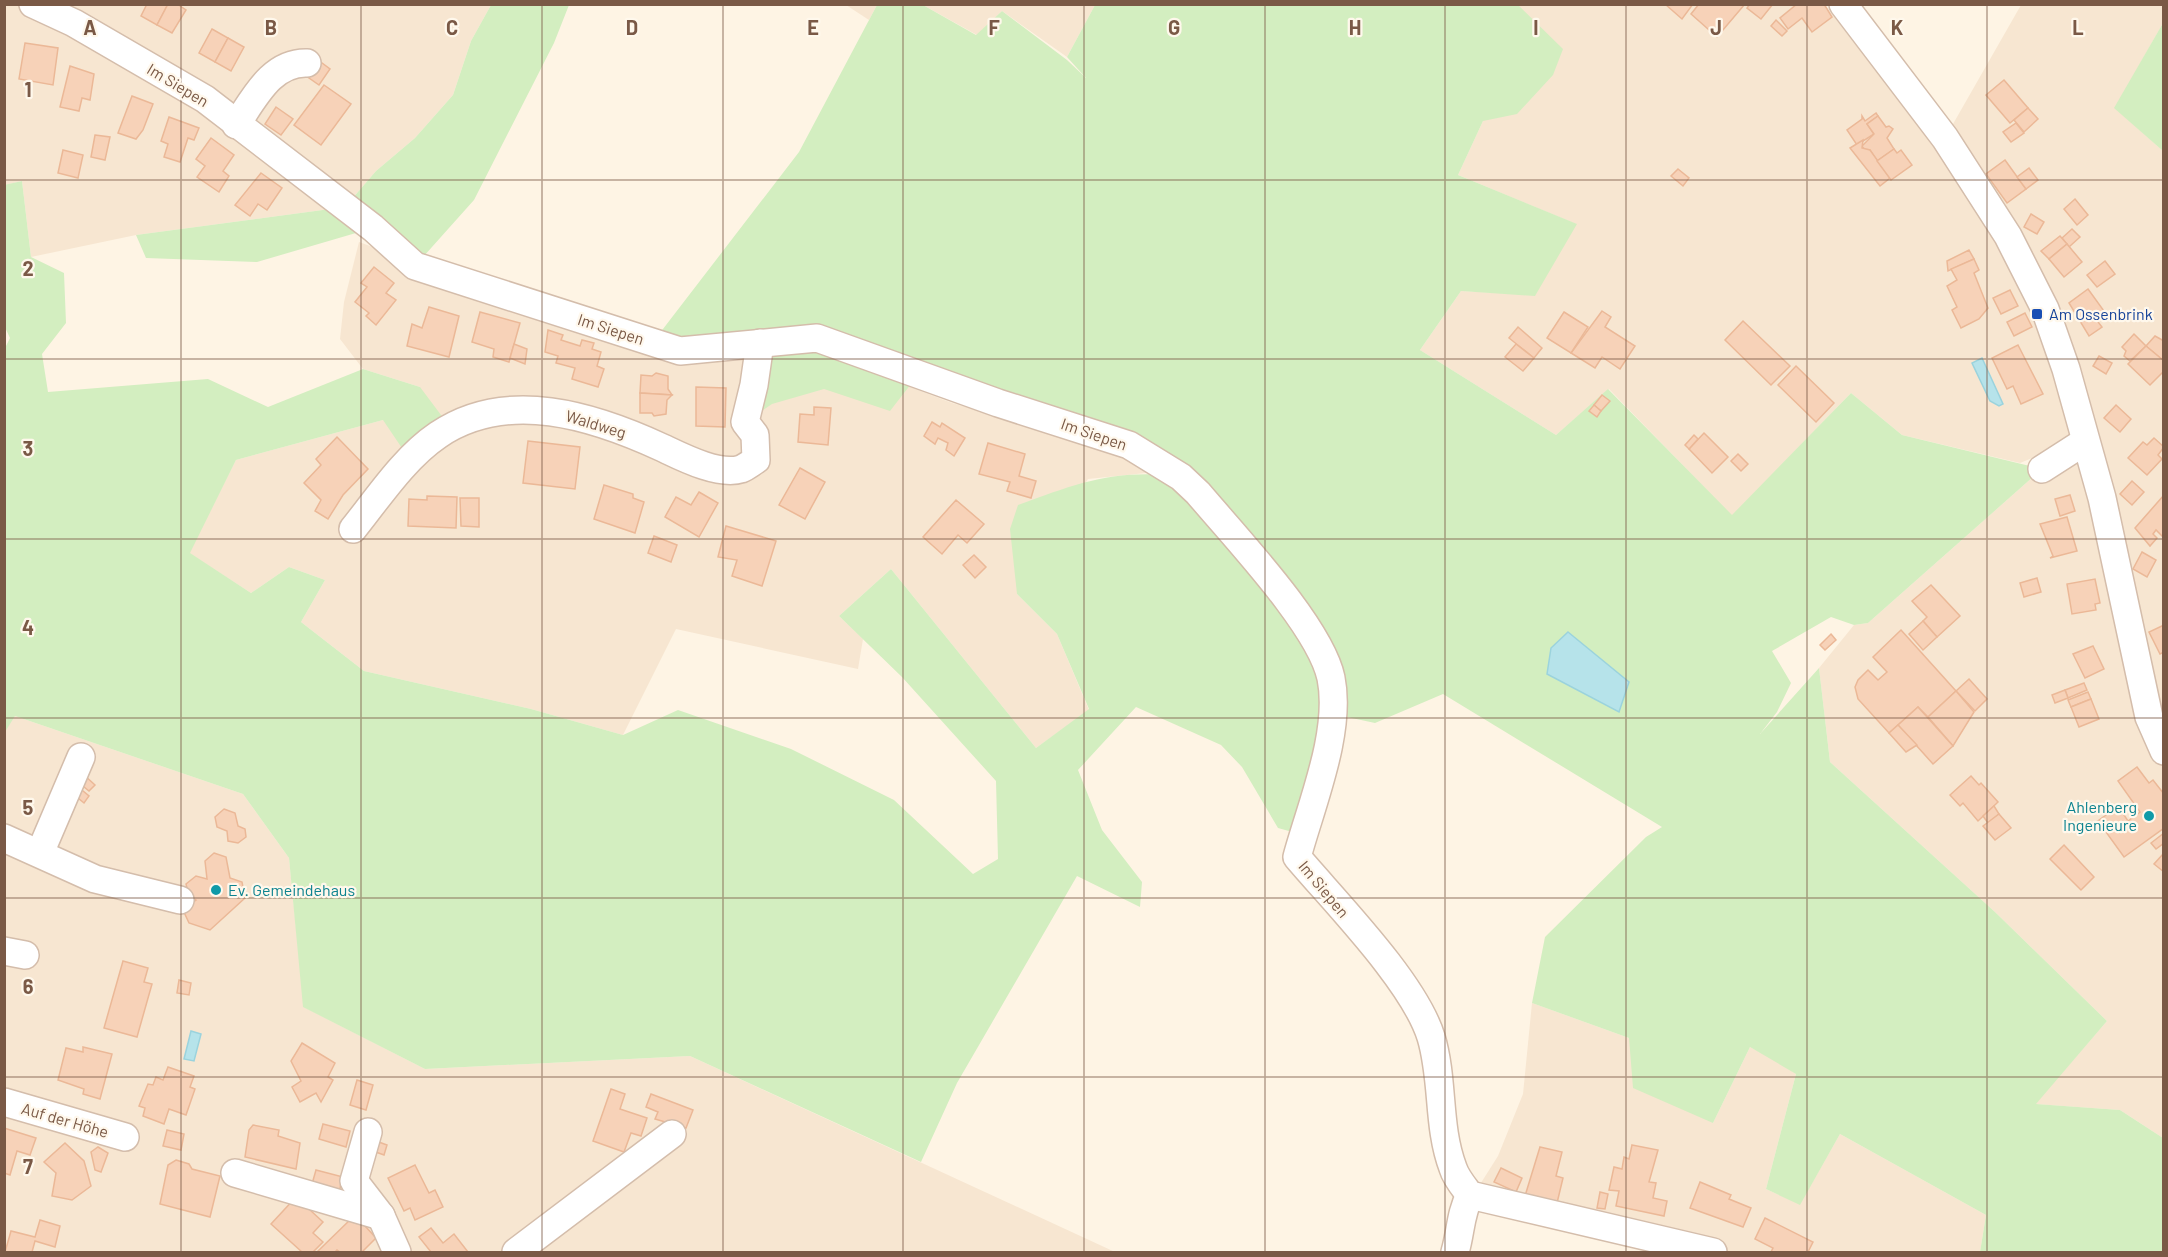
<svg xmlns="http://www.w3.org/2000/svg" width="2168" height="1257" viewBox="0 0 2168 1257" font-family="Barlow,sans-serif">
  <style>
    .residential { fill: #f7e6d1 }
    .green { fill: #d3eec0 }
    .water { fill: #b6e3ea; stroke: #9bd3dd; stroke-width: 1.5 }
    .building { fill: #f7d2b8; stroke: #ebb897; stroke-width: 1.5 }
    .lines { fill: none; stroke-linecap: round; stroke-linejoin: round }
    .minor-casing { stroke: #d4bdab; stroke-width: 30 }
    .minor { stroke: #fff; stroke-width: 27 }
    .grid { fill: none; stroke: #7a5946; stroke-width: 1.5; stroke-opacity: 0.55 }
    .transit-dot { fill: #1a4fb4; stroke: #fff8ec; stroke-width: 2 }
    .culture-dot { fill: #0f9aa8; stroke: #fff8ec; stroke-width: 2 }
    .labels { text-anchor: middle; stroke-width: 4.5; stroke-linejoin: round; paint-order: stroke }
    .street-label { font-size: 16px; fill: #7a5946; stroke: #fff8ec }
    .transit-label { font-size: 16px; fill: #164399; stroke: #fff8ec; text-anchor: start }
    .culture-label { font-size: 16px; fill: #0d838f; stroke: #fff8ec; text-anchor: end }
    .grid-label { font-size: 20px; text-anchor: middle; font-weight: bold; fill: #7a5946; stroke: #fff8ec; stroke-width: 4.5; stroke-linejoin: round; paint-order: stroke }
  </style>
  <rect width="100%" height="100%" fill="#fef4e4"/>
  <g class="residential">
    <path d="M5,5H491L471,41L453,95L415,138L376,171L345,207L136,235L31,257L22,181L5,185Z"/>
    <path d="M846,5H877L869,20Z"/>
    <path d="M923,5H1095L1067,57L1002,11L977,35Z"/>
    <path d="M1293,5H1825L1936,149L2003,248L2057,370L2074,441L2020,463L1902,435L1851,393L1732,516L1609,389L1556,435L1420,350L1461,291L1535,295L1576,224L1458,175L1483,121Z"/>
    <path d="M2021,5H2163V23L2115,108L2163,151V1138L2120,1110L2035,1104L2107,1021L1995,912L1830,762L1819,668L1854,625L1868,623L2042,469L2084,442L2066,369L1945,138Z"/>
    <path d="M359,242L667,354L804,347L952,403L1119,451L1146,473L1088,479L1017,594L1057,634L1089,710L1036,748L891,569L839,616L863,639L858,669L676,629L623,735L531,709L364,671L301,622L325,580L289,567L251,593L189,553L236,460L383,420L420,387L363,369L340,339L344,302Z"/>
    <path d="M15,716L243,794L289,858L304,1007L425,1069L690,1056L1115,1252H5L4,732Z"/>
    <path d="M1532,1003L1629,1038L1713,1123L1750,1047L1781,1063L1796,1074L1766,1189L1800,1204L1840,1134L1986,1215L1980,1252H1709L1479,1186L1498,1156L1523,1094Z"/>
  </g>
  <g class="green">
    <path d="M491,5H569L554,43L474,200L415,266L373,228L257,262L146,258L136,235L345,207L376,171L415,138L453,95L471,41Z"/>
    <path d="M877,5H923L976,35L1002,11L1067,60L1086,78L1067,57L1095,5H1518L1563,49L1553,75L1517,114L1483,121L1458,175L1577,224L1535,296L1461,291L1420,350L1556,435L1608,389L1732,515L1851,393L1902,435L2042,469L1868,623L1854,625L1831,617L1772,651L1791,683L1777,712L1760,734L1819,668L1830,762L1995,912L2107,1021L2036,1104L2120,1110L2163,1138V1252H1980L1986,1215L1840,1134L1800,1205L1766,1189L1796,1074L1750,1047L1713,1123L1633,1088L1629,1038L1532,1003L1545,937L1646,837L1662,827L1443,694L1375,723L1333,714L1303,835L1278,828L1242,767L1221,745L1136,707L1078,770L1102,830L1142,882L1140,907L1077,876L957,1083L921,1162L690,1056L425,1069L303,1007L289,858L243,794L15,716L5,732L4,350L10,338L4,325V185L22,181L31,257L64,273L66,323L42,354L48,392L208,379L268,407L363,369L420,387L450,427L410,460L383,420L236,460L190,553L251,593L289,567L325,580L301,622L364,671L531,709L623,735L678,710L791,749L894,800L973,874L998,859L996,781L902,677L839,616L891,569L1036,748L1089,709L1057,634L1017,594L1010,529L1018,505C1078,483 1113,469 1179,476L918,375L890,411L824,389L772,404L745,422L758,348L653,342L799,152Z"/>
    <path d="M2163,23V151L2114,108Z"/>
  </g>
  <g class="water">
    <path d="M1982,358L2003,404L1999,406L1990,401L1972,363Z"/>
    <path d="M1568,632L1629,682L1619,712L1547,674L1551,648Z"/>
    <path d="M191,1031L201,1034L194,1061L184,1059Z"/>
  </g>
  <g class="building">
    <path d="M147,4H168L157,25L141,16Z"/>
    <path d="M168,4H177L186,10L172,33L157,25Z"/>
    <path d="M1665,4H1693L1682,19Z"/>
    <path d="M1699,4H1745L1717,37L1691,14Z"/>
    <path d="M1750,4H1773L1761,19L1747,8Z"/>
    <path d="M1797,4H1824L1832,17L1812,32L1802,18L1788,29L1780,18Z"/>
    <path d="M1776,20L1787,31L1782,36L1771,26Z"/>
    <path d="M212,29L228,38L215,62L199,53Z"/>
    <path d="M228,38L244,47L231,71L215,62Z"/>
    <path d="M25,43L58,48L53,85L19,79Z"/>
    <path d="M314,57L330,69L319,85L302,73Z"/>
    <path d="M70,66L94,74L90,100L82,98L79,111L60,107Z"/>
    <path d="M2004,80L2028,108L2010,123L1986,95Z"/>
    <path d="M324,85L351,104L321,145L294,125Z"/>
    <path d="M132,96L153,104L143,130L136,139L118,133Z"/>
    <path d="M276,107L293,119L281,135L265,124Z"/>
    <path d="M2028,108L2038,119L2024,132L2014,120Z"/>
    <path d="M1876,113L1878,116L1867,124L1874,134L1857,145L1847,130L1862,119V116L1865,121Z"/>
    <path d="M1878,116L1886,127L1889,126L1893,129L1887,138L1894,149L1877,161L1870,150L1865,151L1862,146L1874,134L1867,124Z"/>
    <path d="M169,117L199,128L194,140L188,138L180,162L164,157L168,144L161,141Z"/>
    <path d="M2016,123L2024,133L2011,142L2003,132Z"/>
    <path d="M95,135L110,137L105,160L91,157Z"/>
    <path d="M211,138L234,155L223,171L229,176L219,192L197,177L205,166L196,159Z"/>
    <path d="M1863,140L1862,148L1870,150L1890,178L1880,186L1850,148Z"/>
    <path d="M1894,149L1897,153L1901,150L1912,165L1891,180L1877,161Z"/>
    <path d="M63,150L83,155L78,178L58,173Z"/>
    <path d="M2005,160L2026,189L2007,203L1986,174Z"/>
    <path d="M2029,168L2038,180L2026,189L2017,177Z"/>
    <path d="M1678,169L1689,178L1683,186L1671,176Z"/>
    <path d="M261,173L282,188L267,210L258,204L250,216L235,205Z"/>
    <path d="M2075,199L2088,215L2077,225L2064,209Z"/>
    <path d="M2031,214L2044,222L2037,234L2024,227Z"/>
    <path d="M2072,229L2080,237L2069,247L2062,238Z"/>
    <path d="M2060,236L2067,244L2049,259L2041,251Z"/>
    <path d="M2067,244L2082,262L2064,277L2049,259Z"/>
    <path d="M1969,250L1974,259L1948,271L1947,261Z"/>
    <path d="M1974,259L1979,270L1974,273L1988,308L1979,319L1961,328L1952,310L1957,307L1947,286L1957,280L1951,269Z"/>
    <path d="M2105,261L2115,274L2097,287L2087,275Z"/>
    <path d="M374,267L394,283L386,293L396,300L376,325L366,316L369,313L355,302L367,287L361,283Z"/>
    <path d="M2088,289L2104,311L2095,318L2102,327L2089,336L2069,303Z"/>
    <path d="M2010,290L2018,306L2001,314L1993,298Z"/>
    <path d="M429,307L459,316L449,357L407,346L412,324L422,328Z"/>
    <path d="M1602,311L1611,317L1605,327L1635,346L1620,369L1602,357L1595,368L1571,353Z"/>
    <path d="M480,312L520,323L509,362L493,357L494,349L472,342Z"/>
    <path d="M1564,312L1588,327L1571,353L1547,338Z"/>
    <path d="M2025,313L2032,327L2014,336L2007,322Z"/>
    <path d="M1743,321L1790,366L1771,385L1725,340Z"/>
    <path d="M1518,327L1542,348L1534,358L1509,338Z"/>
    <path d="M548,330L563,335L561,340L580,346L582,340L594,343L592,349L601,352L597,366L604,369L598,387L572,379L575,368L556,363L558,356L545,352Z"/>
    <path d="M2134,334L2146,346L2130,361L2124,356L2126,351L2122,347Z"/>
    <path d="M2155,336L2164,341V361L2146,346Z"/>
    <path d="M514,344L527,349L525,364L510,358Z"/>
    <path d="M1516,344L1534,358L1523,371L1505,357Z"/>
    <path d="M2018,345L2043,394L2021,404L2013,386L2007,389L1992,358Z"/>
    <path d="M2146,346L2164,361V371L2150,385L2128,364Z"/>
    <path d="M2099,356L2112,363L2106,374L2093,366Z"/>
    <path d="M1796,366L1834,403L1816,422L1778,385Z"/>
    <path d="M656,373L668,376V389L672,395L640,393L641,375L652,376Z"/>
    <path d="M696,387L726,388L725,427L696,426Z"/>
    <path d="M640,393L672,395L667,400L666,414L654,416L652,413H640Z"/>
    <path d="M1602,395L1610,401L1601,411L1594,405Z"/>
    <path d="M1594,405L1601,411L1597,417L1589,411Z"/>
    <path d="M2116,405L2131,419L2120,432L2104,418Z"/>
    <path d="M814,407L831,408L828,445L798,442L800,414L814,415Z"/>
    <path d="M932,422L940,427L942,423L965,438L954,456L946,450L948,443L938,438L935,444L924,436Z"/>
    <path d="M1704,433L1728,457L1712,473L1689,449Z"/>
    <path d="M1694,435L1698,439L1689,449L1685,445Z"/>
    <path d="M337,437L368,469L343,495L328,519L315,511L321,500L304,483L321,465L316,459Z"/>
    <path d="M2154,438L2164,447L2158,455L2162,459L2147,475L2128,458L2143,442L2147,445Z"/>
    <path d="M528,441L580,447L575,489L523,483Z"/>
    <path d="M988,443L1025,454L1019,476L1036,481L1031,498L1007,491L1010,482L979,474Z"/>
    <path d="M1738,454L1748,464L1741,471L1731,461Z"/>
    <path d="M800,468L825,482L805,519L779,505Z"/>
    <path d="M2132,481L2144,492L2132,505L2120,494Z"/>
    <path d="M604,485L633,494V498L644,502L635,533L594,519Z"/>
    <path d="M699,492L718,503L699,537L665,517L676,497L691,505Z"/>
    <path d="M2070,495L2075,511L2060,516L2055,499Z"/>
    <path d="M2164,495V534L2162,536L2156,530L2153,534L2157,538L2150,546L2135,528Z"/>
    <path d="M427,496L457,497L456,528L408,526L409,499L427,500Z"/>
    <path d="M460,498H479V527L461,526Z"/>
    <path d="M956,500L984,524L967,543L958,535L942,554L923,537Z"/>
    <path d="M2067,517L2077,551L2050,558L2053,556L2040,524Z"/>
    <path d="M726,526L776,541L762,586L732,576L737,560L718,557Z"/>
    <path d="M654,536L677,545L671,562L648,553Z"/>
    <path d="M2142,552L2156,560L2147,577L2133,569Z"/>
    <path d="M974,555L986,567L975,578L963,565Z"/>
    <path d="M2037,578L2041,592L2024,597L2020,583Z"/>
    <path d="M2095,579L2100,603L2095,604L2096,610L2072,614L2067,584Z"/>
    <path d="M1931,585L1960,616L1937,637L1923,621L1927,617L1912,601Z"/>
    <path d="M1923,621L1937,637L1923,650L1909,634Z"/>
    <path d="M2164,625V652L2160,654L2149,632Z"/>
    <path d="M1901,630L1956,691L1928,717L1918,707L1889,733L1858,699L1855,687L1858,680L1868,670L1878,680L1887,672L1873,657Z"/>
    <path d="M1831,634L1836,640L1825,650L1820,645Z"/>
    <path d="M2093,646L2104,669L2085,678L2073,654Z"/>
    <path d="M1969,679L1987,699L1975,711L1956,691Z"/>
    <path d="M2084,683L2087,690L2068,698L2065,690Z"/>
    <path d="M2065,690L2068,698L2055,703L2052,695Z"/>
    <path d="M1956,691L1974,712L1953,746L1928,717Z"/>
    <path d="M2088,692L2091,699L2071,707L2068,700Z"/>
    <path d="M2091,699L2099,719L2079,727L2071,707Z"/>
    <path d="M1918,707L1953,746L1933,764L1898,725Z"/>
    <path d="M1898,725L1917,745L1906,752L1889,733Z"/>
    <path d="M2137,767L2149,783L2153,780L2164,794V828L2124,857L2098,821L2118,806L2128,821L2140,812L2118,781Z"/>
    <path d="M84,775L95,785L89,791L78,782Z"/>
    <path d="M1971,776L1979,785L1981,783L1998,802L1978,821L1963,803L1960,806L1950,795Z"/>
    <path d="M77,786L89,796L84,803L72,793Z"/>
    <path d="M1994,806L1999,814L1988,823L1983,816Z"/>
    <path d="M224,809L235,813L238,826L245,829L246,837L238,843L228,841L227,831L217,827L215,817Z"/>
    <path d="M1999,814L2011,828L1995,840L1983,826Z"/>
    <path d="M2164,833V843L2156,849L2151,843Z"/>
    <path d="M2064,845L2094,877L2081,890L2050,859Z"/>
    <path d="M214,853L226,857L230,878L242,882L245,898L210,930L189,923L183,910L196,900L189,896L186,884L196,876L207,879L205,861Z"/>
    <path d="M2164,853V872L2154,864Z"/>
    <path d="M123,961L148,968L144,982L152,984L137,1037L104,1028Z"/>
    <path d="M179,980L191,983L189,995L177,993Z"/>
    <path d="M302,1043L335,1063L328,1077L333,1080L321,1102L316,1093L300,1102L292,1087L301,1081L291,1061Z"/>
    <path d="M83,1047L112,1054L100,1099L83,1094L84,1089L58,1080L66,1048L83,1052Z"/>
    <path d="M168,1067L194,1076L190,1087L195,1089L186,1115L169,1109L164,1124L143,1116L145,1108L139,1106L148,1084L153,1085L156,1077L163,1080Z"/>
    <path d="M357,1080L373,1085L366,1110L350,1105Z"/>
    <path d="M611,1089L625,1094L620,1109L647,1118L641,1136L631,1133L624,1152L593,1141Z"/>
    <path d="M651,1094L693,1110L686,1128L655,1119L658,1112L646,1107Z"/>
    <path d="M323,1124L350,1131L346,1147L319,1139Z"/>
    <path d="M253,1125L279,1130L278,1136L300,1143L296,1169L245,1157L249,1130Z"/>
    <path d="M4,1128L36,1138L30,1155L17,1151L10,1175L4,1173Z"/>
    <path d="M167,1130L184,1134L181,1150L163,1146Z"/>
    <path d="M376,1141L387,1145L384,1155L373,1151Z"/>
    <path d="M65,1143L84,1161L91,1186L72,1200L52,1196L56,1173L44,1162Z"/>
    <path d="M1632,1145L1658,1150L1649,1182L1656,1183L1653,1198L1667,1201L1664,1216L1616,1206L1619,1191L1609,1190L1614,1167L1622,1169L1624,1157L1629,1159Z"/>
    <path d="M98,1147L108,1153L101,1172L95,1170L91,1152Z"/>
    <path d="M1540,1147L1562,1152L1556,1176L1563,1178L1557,1203L1525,1196Z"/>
    <path d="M176,1160L189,1164L192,1169L220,1176L210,1217L160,1204L168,1165Z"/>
    <path d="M415,1165L429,1193L435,1190L443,1207L415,1220L410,1208L404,1211L388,1178Z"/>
    <path d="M1501,1168L1522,1178L1516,1192L1494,1182Z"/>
    <path d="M316,1170L343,1177L339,1192L312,1184Z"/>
    <path d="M1700,1182L1731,1195L1729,1199L1751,1208L1743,1227L1690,1208Z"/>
    <path d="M1600,1192L1608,1194L1605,1209L1597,1208Z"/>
    <path d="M296,1197L323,1222L313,1233L323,1242L313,1252H302L271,1224Z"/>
    <path d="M355,1215L376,1238L362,1252H340L337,1250L335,1252H317Z"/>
    <path d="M1765,1218L1813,1242L1808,1252H1771L1773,1248L1755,1239Z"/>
    <path d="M40,1220L60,1226L55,1247L35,1241L32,1252H5L11,1231L35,1237Z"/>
    <path d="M431,1228L443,1243L454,1234L468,1252H431L419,1237Z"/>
  </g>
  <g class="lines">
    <g class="minor-casing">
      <g id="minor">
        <path d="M33,4L74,23L205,99L373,228L415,266L680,351L817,338L998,403L1129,445L1181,477L1198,493C1234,536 1320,626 1331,678C1342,732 1311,805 1297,857C1335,902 1414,982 1431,1037C1444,1080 1437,1126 1453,1168C1456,1178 1464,1187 1470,1195L1713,1252"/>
        <path d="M1843,4L1945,138L2008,236L2045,309L2066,369L2102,498L2149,717L2164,751"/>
        <path d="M236,125C254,99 271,62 307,63"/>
        <path d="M2042,469L2084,442"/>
        <path d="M353,529C378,498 404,458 438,435C507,388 594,416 663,448C682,457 719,476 741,469C746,467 751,463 756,460L755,435L745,422L754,385L760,343"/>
        <path d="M4,838L95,879L180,900"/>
        <path d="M40,853L81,757"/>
        <path d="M4,951L25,955"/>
        <path d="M4,1102L125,1137"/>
        <path d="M368,1132L354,1181L381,1216L397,1252"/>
        <path d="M235,1173L381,1216"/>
        <path d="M516,1252L672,1134"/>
        <path d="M1455,1252C1461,1232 1460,1214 1470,1195"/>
      </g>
    </g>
    <use href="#minor" class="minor"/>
  </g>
  <path class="grid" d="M181,4V1252M361,4V1252M542,4V1252M723,4V1252M903,4V1252M1084,4V1252M1265,4V1252M1445,4V1252M1626,4V1252M1807,4V1252M1987,4V1252M4,180H2164M4,359H2164M4,539H2164M4,718H2164M4,898H2164M4,1077H2164"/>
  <rect class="transit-dot" x="2031" y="308" width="12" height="12" rx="3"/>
  <g class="culture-dot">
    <circle cx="2149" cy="816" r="6"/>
    <circle cx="216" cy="890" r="6"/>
  </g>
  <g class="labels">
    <g class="street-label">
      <text transform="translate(178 85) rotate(31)" y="6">Im Siepen</text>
      <text transform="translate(611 329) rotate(18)" y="6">Im Siepen</text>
      <text transform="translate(596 424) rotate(17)" y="6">Waldweg</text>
      <text transform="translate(1094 434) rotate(19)" y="6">Im Siepen</text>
      <text transform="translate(1324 889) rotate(50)" y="6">Im Siepen</text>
      <text transform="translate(65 1120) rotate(16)" y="6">Auf der Höhe</text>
    </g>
    <g class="transit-label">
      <text x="2049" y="320">Am Ossenbrink</text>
    </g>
    <g class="culture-label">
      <text x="2137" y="813">Ahlenberg<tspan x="2137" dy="18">Ingenieure</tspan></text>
      <text x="228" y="896" text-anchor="start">Ev. Gemeindehaus</text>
    </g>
  </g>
  <g class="grid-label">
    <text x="90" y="35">A</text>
    <text x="271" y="35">B</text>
    <text x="452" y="35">C</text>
    <text x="632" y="35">D</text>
    <text x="813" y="35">E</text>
    <text x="994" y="35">F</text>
    <text x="1174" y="35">G</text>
    <text x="1355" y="35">H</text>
    <text x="1536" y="35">I</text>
    <text x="1716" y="35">J</text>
    <text x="1897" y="35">K</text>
    <text x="2078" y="35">L</text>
    <text x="28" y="97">1</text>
    <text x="28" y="276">2</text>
    <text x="28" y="456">3</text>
    <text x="28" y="635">4</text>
    <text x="28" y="815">5</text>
    <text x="28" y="994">6</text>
    <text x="28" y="1174">7</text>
  </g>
  <rect width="2168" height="1257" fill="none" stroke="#7a5946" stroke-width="12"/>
</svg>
